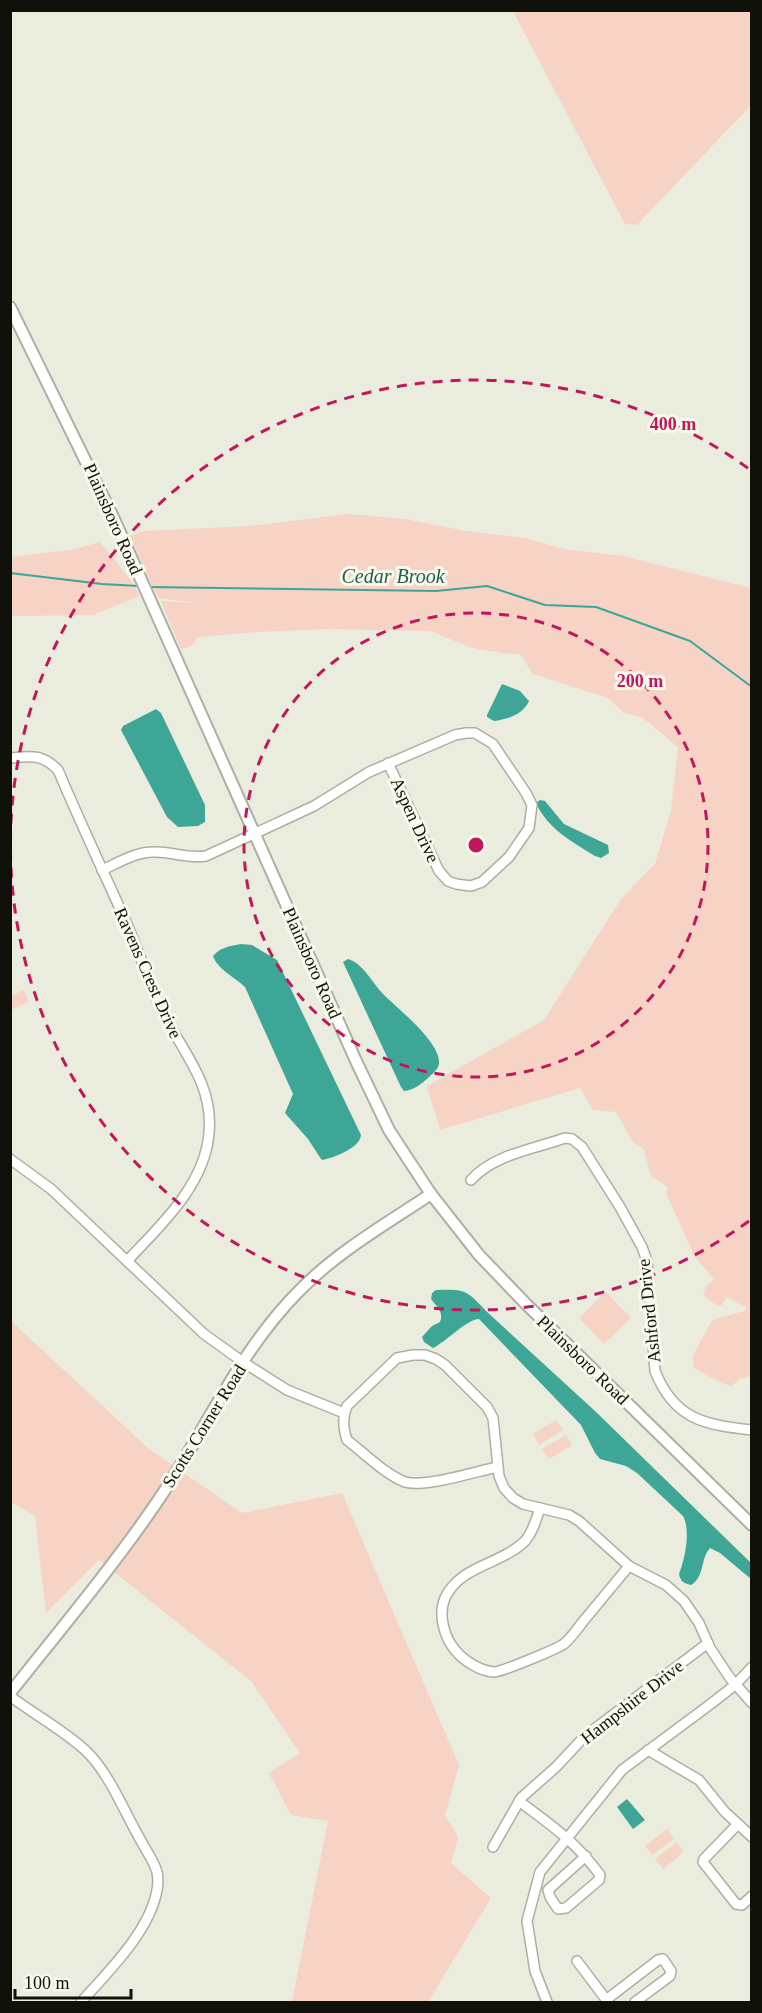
<svg xmlns="http://www.w3.org/2000/svg" width="762" height="2013" viewBox="0 0 762 2013" font-family="'Times New Roman',serif">
  <style>
    .green { fill: #f6d3c4 }
    .water { fill: #3da696 }
    .lines { fill: none; stroke-linecap: round; stroke-linejoin: round }
    .stream { stroke: #3da696; stroke-width: 2 }
    .minor-casing { stroke: #adafa1; stroke-width: 12 }
    .tertiary-casing { stroke: #adafa1; stroke-width: 14 }
    .minor { stroke: #fff; stroke-width: 9 }
    .tertiary { stroke: #fff; stroke-width: 10 }
    .ring { fill: none; stroke: #c2185b; stroke-width: 3; stroke-dasharray: 10 8 }
    .labels { text-anchor: middle; stroke-width: 6; stroke-linejoin: round; paint-order: stroke }
    .street-label { font-size: 18px; fill: #11110c; stroke: #f7f9ea }
    .water-label { font-size: 20px; font-style: italic; fill: #245d54; stroke: #f7f9ea }
    .centre { fill: #c2185b; stroke: #f7f9ea; stroke-width: 3 }
    .ring-label { font-size: 18px; text-anchor: middle; font-weight: bold; fill: #c2185b; stroke: #f7f9ea; stroke-width: 6; stroke-linejoin: round; paint-order: stroke }
  </style>
  <rect width="100%" height="100%" fill="#eaecdd"/>
  <g class="green">
    <path d="M513,11H751V105L637,225L625,224Z"/>
    <path d="M348,514L405,519L466,531L526,538L564,549L623,556L751,588L752,1376L739,1379L732,1386L721,1383L694,1368L693,1356L712,1320L744,1311L747,1308L726,1297L722,1305H716L704,1296C703,1288 709,1283 714,1279L695,1257L667,1196V1186L651,1176L644,1149L633,1142L616,1112L593,1110L580,1088L440,1130L427,1086L544,1020L621,899L655,864L671,810L678,747L642,717L624,713L608,698L533,674L520,654H510L472,648L430,631L328,629L258,632L197,637L193,645L181,649L161,601L198,603L158,598L130,536L144,531L249,526Z"/>
    <path d="M100,542L133,583L139,596L93,615L11,616V557L71,550Z"/>
    <path d="M24,990L29,1002L11,1010V996Z"/>
    <path d="M606,1292L631,1318L604,1344L579,1318Z"/>
    <path d="M10,1320L149,1449L242,1513L342,1493L459,1765L445,1815L458,1837L451,1863L491,1898L428,2002H292L328,1821L291,1815L269,1773L300,1753L251,1681L99,1560L46,1613L35,1516L11,1502Z"/>
    <path d="M556,1420L563,1430L539,1445L533,1434Z"/>
    <path d="M566,1435L572,1445L549,1459L542,1449Z"/>
    <path d="M667,1829L674,1839L652,1855L645,1846Z"/>
    <path d="M677,1842L684,1852L663,1869L655,1859Z"/>
  </g>
  <g class="water">
    <path d="M502,684L520,691L529,701C523,715 507,719 494,721L487,717V715Z"/>
    <path d="M156,709L161,713L205,805V822L198,826L178,827L167,817L121,730L123,726Z"/>
    <path d="M540,800L545,801L564,824L608,845L609,853L601,858L595,856C571,841 548,829 536,803Z"/>
    <path d="M241,944L252,945L277,960L361,1135C360,1148 335,1157 323,1160L321,1159L308,1139L285,1113L293,1094L245,987C235,977 218,970 213,956C221,947 230,946 241,944Z"/>
    <path d="M348,959C363,963 373,984 384,995C397,1008 447,1047 438,1067C436,1071 431,1075 428,1078C421,1084 414,1090 404,1091L401,1087L343,962Z"/>
    <path d="M436,1290C465,1289 467,1290 486,1311L595,1411L751,1563V1579L720,1553L710,1548C700,1559 705,1577 691,1585C683,1583 681,1582 679,1574C685,1558 691,1531 683,1516L637,1473L626,1466L600,1459L595,1453L581,1425L479,1319C467,1319 446,1342 433,1348L424,1342L422,1337L432,1326L440,1322C444,1312 437,1307 431,1299L432,1293Z"/>
    <path d="M627,1799L645,1820L633,1829L617,1807Z"/>
  </g>
  <g class="lines">
    <g class="stream">
      <path d="M10,573L102,584L139,586"/>
      <path d="M148,587L436,591L487,586L545,605L596,607L690,641L752,687"/>
    </g>
    <g class="minor-casing">
      <g id="minor">
        <path d="M10,758C32,756 42,754 58,770C80,822 104,873 127,924C138,951 148,978 159,1004C179,1049 214,1081 209,1133C205,1185 160,1226 127,1261"/>
        <path d="M102,870C118,863 135,852 153,852C171,851 186,859 206,856L314,806L369,772L455,735L466,733H475L493,744L526,793L532,805L529,828L509,857L482,882L471,886L456,884L448,881L439,871L388,763"/>
        <path d="M10,1159L51,1189L204,1334L243,1362L287,1390L344,1413"/>
        <path d="M471,1180C492,1156 529,1150 559,1140L565,1138L572,1139L582,1147L620,1207L642,1247L647,1261L655,1371C674,1419 704,1425 752,1430"/>
        <path d="M498,1467C477,1471 424,1488 405,1482C386,1475 364,1453 347,1440C343,1428 342,1418 347,1406L397,1358L413,1355H425L436,1359L445,1365L487,1407L493,1418L499,1476L504,1488L513,1498L523,1504L569,1515L579,1521L629,1566L666,1585L684,1601L699,1623L710,1648L730,1678L752,1703"/>
        <path d="M540,1508C536,1520 533,1532 525,1541C501,1565 460,1565 445,1598C438,1614 444,1637 455,1650C464,1661 480,1671 494,1672C501,1672 560,1648 565,1643C573,1636 579,1626 586,1618C600,1601 615,1583 629,1566"/>
        <path d="M10,1696C35,1715 62,1729 85,1750C108,1771 124,1811 140,1839C145,1849 154,1861 157,1872C158,1877 158,1885 157,1890C150,1931 108,1972 81,2002"/>
        <path d="M648,1750L699,1780L725,1812L738,1824"/>
        <path d="M519,1801C551,1825 576,1842 600,1875L599,1880L566,1908L558,1909L550,1897L548,1890L586,1856"/>
        <path d="M752,1837L738,1824L704,1859L703,1862L736,1904L742,1905L752,1896"/>
        <path d="M493,1847L521,1798L556,1767L585,1736L708,1643"/>
        <path d="M577,1961L608,2002"/>
        <path d="M606,2000L658,1960L663,1959L671,1971L670,1976L635,2002"/>
        <path d="M547,2002L535,1971L527,1921L540,1872L622,1770L712,1703L735,1685L752,1667"/>
      </g>
    </g>
    <g class="tertiary-casing">
      <g id="tertiary">
        <path d="M10,307L114,519L356,1061L389,1130L404,1153L431,1194L479,1255L526,1304L752,1525"/>
        <path d="M10,1693C60,1630 112,1568 157,1502C205,1432 239,1351 299,1291C337,1252 386,1224 431,1194"/>
      </g>
    </g>
    <use href="#minor" class="minor"/>
    <use href="#tertiary" class="tertiary"/>
  </g>
  <g class="ring">
    <circle cx="476" cy="845" r="232"/>
    <path d="M749 1221A465 465 0 1 1 749 469"/>
  </g>
  <g class="labels">
    <g class="street-label">
      <text transform="translate(113 519) rotate(66)" y="6">Plainsboro Road</text>
      <text transform="translate(415 820) rotate(65)" y="6">Aspen Drive</text>
      <text transform="translate(312 963) rotate(66)" y="6">Plainsboro Road</text>
      <text transform="translate(148 973) rotate(66)" y="6">Ravens Crest Drive</text>
      <text transform="translate(649 1311) rotate(-96)" y="6">Ashford Drive</text>
      <text transform="translate(583 1360) rotate(44)" y="6">Plainsboro Road</text>
      <text transform="translate(204 1426) rotate(-58)" y="6">Scotts Corner Road</text>
      <text transform="translate(632 1702) rotate(-38)" y="6">Hampshire Drive</text>
    </g>
    <g class="water-label">
      <text x="393" y="583">Cedar Brook</text>
    </g>
  </g>
  <circle cx="476" cy="845" r="9" class="centre"/>
  <g class="ring-label">
    <text x="673" y="430">400 m</text>
    <text x="640" y="687">200 m</text>
  </g>
  <rect width="762" height="2013" fill="none" stroke="#11110c" stroke-width="24"/>
  <path d="M15 1989v9h116v-9" fill="none" stroke="#11110c" stroke-width="3"/>
  <text x="24" y="1989" font-size="18" fill="#11110c" stroke="#f7f9ea" stroke-width="4.5" paint-order="stroke">100 m</text>
</svg>
